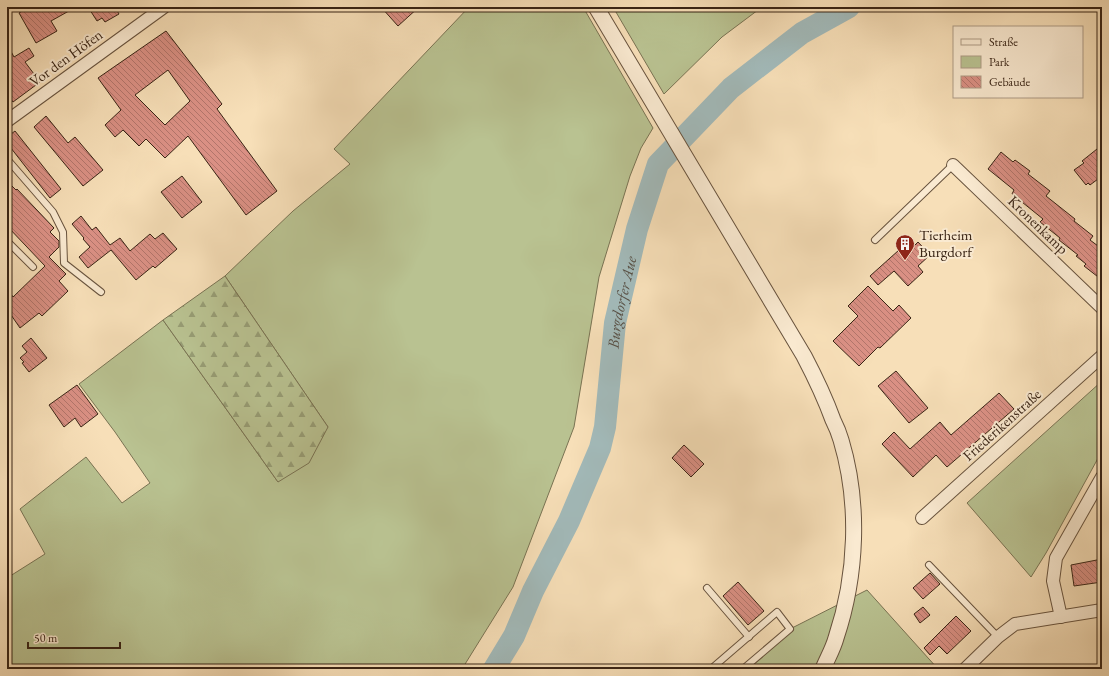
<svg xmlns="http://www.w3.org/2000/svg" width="1109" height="676" viewBox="0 0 1109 676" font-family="'EB Garamond',serif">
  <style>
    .green { fill: #b9c291; stroke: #797353 }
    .forest { fill: url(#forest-firs); stroke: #797353 }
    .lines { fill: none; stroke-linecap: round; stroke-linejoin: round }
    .river { stroke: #a2baba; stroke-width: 22 }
    .building { fill: url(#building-back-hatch); stroke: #392415; fill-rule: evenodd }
    .service-casing { stroke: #68533e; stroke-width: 8 }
    .minor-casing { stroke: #68533e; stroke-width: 14 }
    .tertiary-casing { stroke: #68533e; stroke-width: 17 }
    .service { stroke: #faead1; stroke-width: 6 }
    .minor { stroke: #faead1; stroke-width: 12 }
    .tertiary { stroke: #faead1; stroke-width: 15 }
    .labels { text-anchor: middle; stroke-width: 4; stroke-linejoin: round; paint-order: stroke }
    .street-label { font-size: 15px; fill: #392415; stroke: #faead1 }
    .poi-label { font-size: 15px; fill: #392415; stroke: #faead1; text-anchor: start }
    .water-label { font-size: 16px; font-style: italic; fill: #585147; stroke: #faead1 }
  </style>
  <defs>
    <pattern id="forest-firs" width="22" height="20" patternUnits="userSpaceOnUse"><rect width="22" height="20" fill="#b9c291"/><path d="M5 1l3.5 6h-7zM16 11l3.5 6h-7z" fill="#979d75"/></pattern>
    <pattern id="building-back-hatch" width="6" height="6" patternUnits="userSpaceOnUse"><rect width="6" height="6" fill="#da9084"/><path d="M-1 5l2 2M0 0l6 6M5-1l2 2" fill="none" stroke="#b2756b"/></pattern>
  </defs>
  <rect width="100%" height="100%" fill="#f7dfb8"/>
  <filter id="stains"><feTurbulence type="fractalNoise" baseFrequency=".005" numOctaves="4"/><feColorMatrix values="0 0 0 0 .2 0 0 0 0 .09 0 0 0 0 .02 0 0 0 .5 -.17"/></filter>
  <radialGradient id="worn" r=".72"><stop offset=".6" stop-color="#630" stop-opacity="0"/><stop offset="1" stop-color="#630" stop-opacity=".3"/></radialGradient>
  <g class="green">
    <path d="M469,7H583L653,128L641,148L630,176L599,277L574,427L513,587L462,669H7V578L45,554L20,509L86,457L122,503L150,483L115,432L79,384L163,320L278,482L328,427L225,276L293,211L350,164L334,149Z"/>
    <path d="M613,7H762L722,37L664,94Z"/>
    <path d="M1102,381V451L1046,553L1031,577L967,503Z"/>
    <path d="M867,590L938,669H743L790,629Z"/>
  </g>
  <path class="forest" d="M225,276L328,427L309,463L278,482L163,320Z"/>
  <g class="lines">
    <path class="river" id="s1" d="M494,669L514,636L533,591L569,521L600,448L605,427L615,323L637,229L658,164L731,88L802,33L849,7"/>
  </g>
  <g class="building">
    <path d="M29,7H76L51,21L57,31L36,43L19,13Z"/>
    <path d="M88,7H120L116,9L119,14L105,22L102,18L97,21Z"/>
    <path d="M381,7H419L398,26Z"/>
    <path d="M166,31L222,104L217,109L277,191L246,215L188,136L165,158L146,139L139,146L123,130L115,137L105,125L121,110L98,78ZM168,70L190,101L165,125L135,95Z"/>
    <path d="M7,44L14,57L29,48L34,56L25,62L40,82L13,102L7,94Z"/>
    <path d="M46,116L68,143L75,137L103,170L83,186L34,127Z"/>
    <path d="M15,131L61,189L50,198L7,143V137Z"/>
    <path d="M1102,145V176L1090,185L1088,183L1086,185L1074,170L1084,163L1082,161Z"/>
    <path d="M1001,152L1013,162L1015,160L1030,171L1028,174L1050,191L1046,196L1075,219L1074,221L1093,236L1090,240L1102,249V280L1084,266L1086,264L1076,256L1078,255L1059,240L1060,238L1040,222L1043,219L1012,194L1014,190L988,169Z"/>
    <path d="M182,176L202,202L182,218L161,192Z"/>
    <path d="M7,181L16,190L17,189L54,228L50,232L59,241V247L49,257L66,274L59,281L68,291L42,316L39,313L20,328L7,309V288L13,297L45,266L7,226Z"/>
    <path d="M81,216L92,230L96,227L110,245L120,238L130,251L150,234L155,239L163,233L177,249L155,268L153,266L136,280L111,250L88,268L79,257L90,247L83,239L84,238L72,224Z"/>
    <path d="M918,242L930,255L918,266L923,272L908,286L894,271L878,285L870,276L899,250L904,256Z"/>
    <path d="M868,286L893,311L899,305L911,318L880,348L878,347L859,366L833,341L858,316L848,306Z"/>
    <path d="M31,338L47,358L29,372L22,363L24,362L20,358L27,352L22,346Z"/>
    <path d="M896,371L928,408L909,423L878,386Z"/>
    <path d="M77,385L98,414L81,427L75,418L64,427L49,405Z"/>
    <path d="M999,393L1014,409L947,467L936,455L913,477L882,444L894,432L910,449L940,422L951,435Z"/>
    <path d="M684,445L704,464L691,477L672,458Z"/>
    <path d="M1102,559V582L1074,586L1071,565Z"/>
    <path d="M930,573L940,584L923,599L913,588Z"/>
    <path d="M738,582L764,611L748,625L723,596Z"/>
    <path d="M923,607L930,615L920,623L914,614Z"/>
    <path d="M956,616L971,631L947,654L939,646L930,655L924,648Z"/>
  </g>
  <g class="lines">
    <g class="service-casing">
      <g id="service">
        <path d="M7,159L53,212L63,232L64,263L101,292"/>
        <path d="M875,240L953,165"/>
        <path d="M7,241L33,267"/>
        <path d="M929,565L998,637"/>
        <path d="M707,588L749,637"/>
        <path d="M711,669L777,612L790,629L743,669"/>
      </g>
    </g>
    <g class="minor-casing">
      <g id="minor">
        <path d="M7,121L164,7"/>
        <path d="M953,165L1102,308"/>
        <path d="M922,518L1102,356"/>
        <path d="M1061,617L1053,581L1056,558L1102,477"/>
        <path d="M965,669L998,637L1015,624L1102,610"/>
      </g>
    </g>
    <g class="tertiary-casing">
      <path id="tertiary" d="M596,7L804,356C815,377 825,398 833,420C836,426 839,433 841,440C860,503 857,575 836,638C833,649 827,659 823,669"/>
    </g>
    <use href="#service" class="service"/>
    <use href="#minor" class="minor"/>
    <use href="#tertiary" class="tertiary"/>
  </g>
  <defs>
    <g id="building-pin" transform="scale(1)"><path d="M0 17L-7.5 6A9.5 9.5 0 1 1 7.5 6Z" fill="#8f2418" stroke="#faead1"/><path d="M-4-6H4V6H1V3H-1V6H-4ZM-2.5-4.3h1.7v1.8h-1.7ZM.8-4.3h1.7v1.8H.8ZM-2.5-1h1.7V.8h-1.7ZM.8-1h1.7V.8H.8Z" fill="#fff"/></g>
  </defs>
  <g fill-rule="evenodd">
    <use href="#building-pin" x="905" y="244"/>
  </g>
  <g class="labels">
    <g class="street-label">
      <text transform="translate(66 58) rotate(-36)" y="5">Vor den Höfen</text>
      <text transform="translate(1038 225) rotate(44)" y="5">Kronenkamp</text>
      <text transform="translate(1002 425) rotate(-42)" y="5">Friederikenstraße</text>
    </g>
    <g class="poi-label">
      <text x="919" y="240">Tierheim<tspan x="919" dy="17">Burgdorf</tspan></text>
    </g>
    <g class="water-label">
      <text dy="6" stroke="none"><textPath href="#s1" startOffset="393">Burgdorfer Aue</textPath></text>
    </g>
  </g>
  <rect width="1109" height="676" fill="none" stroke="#f7dfb8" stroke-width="24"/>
  <rect x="8" y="8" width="1093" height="660" fill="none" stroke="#392415" stroke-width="2"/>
  <rect x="12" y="12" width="1085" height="652" fill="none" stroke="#392415"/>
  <rect x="953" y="26" width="130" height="72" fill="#faead1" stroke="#ad9b86"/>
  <rect x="961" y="39" width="20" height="6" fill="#faead1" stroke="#ad9b86"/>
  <text x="989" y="46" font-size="12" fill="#392415">Straße</text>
  <rect x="961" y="56" width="20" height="12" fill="#b9c291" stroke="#ad9b86"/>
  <text x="989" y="66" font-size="12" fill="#392415">Park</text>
  <rect x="961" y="76" width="20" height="12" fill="url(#building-back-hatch)" stroke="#ad9b86"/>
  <text x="989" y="86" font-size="12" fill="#392415">Gebäude</text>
  <path d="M28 642v6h92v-6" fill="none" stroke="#392415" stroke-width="2"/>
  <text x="34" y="642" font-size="12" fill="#392415" stroke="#faead1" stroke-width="3" paint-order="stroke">50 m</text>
  <rect width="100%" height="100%" filter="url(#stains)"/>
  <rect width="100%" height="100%" fill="url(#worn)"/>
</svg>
